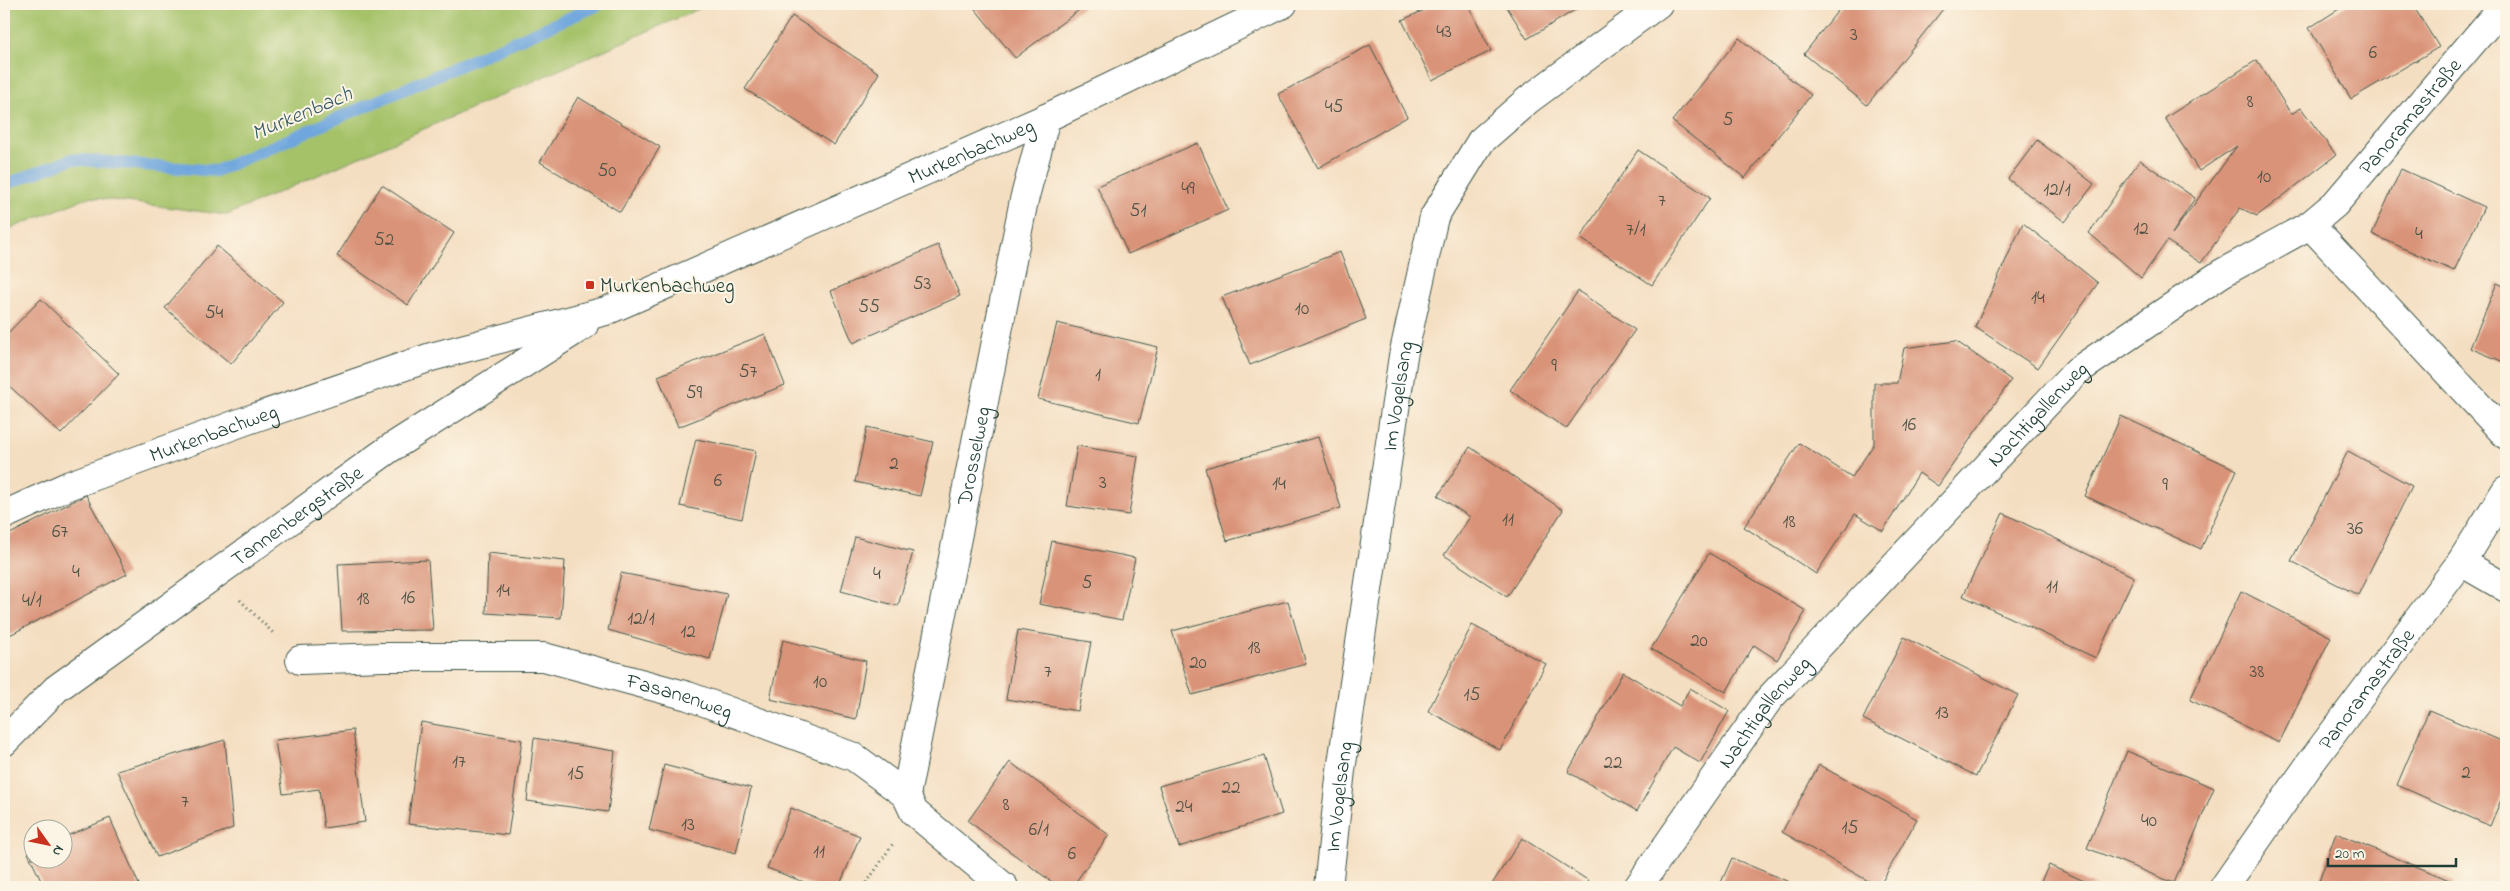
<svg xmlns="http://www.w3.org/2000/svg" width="2510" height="891" viewBox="0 0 2510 891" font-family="'Indie Flower',sans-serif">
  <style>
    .green { fill: #a5c269; stroke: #62804e }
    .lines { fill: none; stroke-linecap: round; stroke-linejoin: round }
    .stream { stroke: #6ea6dd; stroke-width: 12 }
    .building { fill: #d99378 }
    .minor-casing { stroke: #3f5549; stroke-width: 30 }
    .path { stroke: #3f5549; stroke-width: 3; stroke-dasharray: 1 4; stroke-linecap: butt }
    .minor { stroke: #fff; stroke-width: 28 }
    .poi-dot { fill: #c8321e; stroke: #fcf5e5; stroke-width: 2 }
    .labels { text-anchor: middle; stroke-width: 4; stroke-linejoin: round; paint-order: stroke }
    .number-label { font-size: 19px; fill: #4e5245 }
    .street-label { font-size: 21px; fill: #1f3d34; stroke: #fcf5e5 }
    .poi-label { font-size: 21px; fill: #1f3d34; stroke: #fcf5e5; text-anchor: start }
    .water-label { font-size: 22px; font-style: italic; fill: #375c67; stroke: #fcf5e5 }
  </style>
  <rect width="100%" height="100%" fill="#fcf5e5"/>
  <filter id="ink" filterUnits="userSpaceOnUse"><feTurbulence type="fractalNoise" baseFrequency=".02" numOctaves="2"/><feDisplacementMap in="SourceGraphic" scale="10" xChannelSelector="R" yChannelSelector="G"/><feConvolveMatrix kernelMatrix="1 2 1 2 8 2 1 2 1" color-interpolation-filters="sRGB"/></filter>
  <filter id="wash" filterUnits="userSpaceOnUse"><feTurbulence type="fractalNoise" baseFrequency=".0096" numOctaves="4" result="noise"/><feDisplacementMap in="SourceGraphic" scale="20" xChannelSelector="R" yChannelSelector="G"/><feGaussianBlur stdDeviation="1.12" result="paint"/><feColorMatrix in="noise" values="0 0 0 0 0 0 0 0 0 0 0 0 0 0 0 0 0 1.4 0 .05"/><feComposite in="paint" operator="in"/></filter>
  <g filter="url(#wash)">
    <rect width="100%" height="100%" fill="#f4dec1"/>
    <path class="green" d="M4,4H710L227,215L89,197L4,231Z"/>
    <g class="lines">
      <path class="stream" d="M4,185L72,159L216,171L601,4"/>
    </g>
    <g id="blocks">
      <g class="building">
        <path d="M971,4H1087L1015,58Z"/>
        <path d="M1438,4H1468L1491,51L1432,80L1402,20Z"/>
        <path d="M1505,4H1585L1527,39Z"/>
        <path d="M1843,4H1947L1867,105L1804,54Z"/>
        <path d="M2347,4H2412L2439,47L2351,99L2309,28Z"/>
        <path d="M792,16L879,73L834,145L745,89Z"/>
        <path d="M1739,38L1811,95L1745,178L1672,121Z"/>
        <path d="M1370,45L1407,117L1318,168L1278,94Z"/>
        <path d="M2257,60L2291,114L2301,108L2336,155L2257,216L2240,208L2201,263L2167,241L2141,278L2089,233L2140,160L2195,198L2172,234L2237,146L2199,171L2165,118Z"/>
        <path d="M578,97L660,147L620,212L540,162Z"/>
        <path d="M2037,140L2094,184L2065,222L2008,179Z"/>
        <path d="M1198,143L1228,210L1128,254L1097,186Z"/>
        <path d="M1638,150L1710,198L1652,285L1580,238Z"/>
        <path d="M2401,169L2484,207L2454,271L2372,234Z"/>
        <path d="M382,185L454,233L408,305L337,256Z"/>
        <path d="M2023,223L2098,283L2038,368L1975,327Z"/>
        <path d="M938,245L960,296L853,343L831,291Z"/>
        <path d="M217,246L283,302L231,364L165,308Z"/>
        <path d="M1340,252L1366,319L1250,365L1222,297Z"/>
        <path d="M2497,283L2506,287V363L2470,348Z"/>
        <path d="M1578,291L1635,330L1566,429L1510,390Z"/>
        <path d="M41,299L119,374L61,434L4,381V337Z"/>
        <path d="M1057,323L1158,347L1139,423L1038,399Z"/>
        <path d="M765,334L785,385L678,427L658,376Z"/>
        <path d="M1956,341L2011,380L1938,486L1919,473L1883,531L1855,514L1816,574L1744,527L1799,443L1852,477L1874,444V383H1897L1904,348Z"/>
        <path d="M2121,416L2237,470L2201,549L2085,496Z"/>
        <path d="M867,427L933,442L920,496L855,482Z"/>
        <path d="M1318,437L1341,508L1227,541L1205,468Z"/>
        <path d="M696,439L756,451L742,519L680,506Z"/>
        <path d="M1077,446L1138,456L1129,515L1067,506Z"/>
        <path d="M1470,447L1563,510L1507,597L1444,555L1470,517L1438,496Z"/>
        <path d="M2348,451L2412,486L2358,595L2291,561Z"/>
        <path d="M86,495L127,574L4,638V537Z"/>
        <path d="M2003,513L2134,577L2096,658L1963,596Z"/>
        <path d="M855,537L913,552L898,606L841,591Z"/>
        <path d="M1052,541L1135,558L1122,620L1039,604Z"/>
        <path d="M488,553L565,561L561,618L486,613Z"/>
        <path d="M1709,553L1806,611L1777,660L1754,645L1726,692L1651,649Z"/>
        <path d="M428,560L433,630L342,631L338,564Z"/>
        <path d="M621,573L727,594L710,659L608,630Z"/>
        <path d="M2241,591L2331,637L2279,743L2190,700Z"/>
        <path d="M1288,601L1306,664L1192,695L1172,631Z"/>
        <path d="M1472,625L1546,664L1500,750L1428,711Z"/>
        <path d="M1018,630L1091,642L1078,711L1006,699Z"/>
        <path d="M1904,637L2018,695L1976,776L1863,719Z"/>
        <path d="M783,640L866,661L856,719L770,699Z"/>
        <path d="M1623,672L1680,706L1690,688L1729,711L1700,763L1673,747L1637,811L1568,772Z"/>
        <path d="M2429,710L2506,743V788L2490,826L2397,785Z"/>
        <path d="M421,722L522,740L508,835L408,824Z"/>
        <path d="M353,730L365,822L324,828L319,789L283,794L275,740Z"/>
        <path d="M534,738L615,751L608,812L527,801Z"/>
        <path d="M225,740L233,828L157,857L117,771Z"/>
        <path d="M2127,751L2214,788L2174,883L2087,848Z"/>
        <path d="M1264,756L1282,814L1179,847L1159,786Z"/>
        <path d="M1010,762L1109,835L1072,887H1059L968,821Z"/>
        <path d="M664,765L751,788L736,853L649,830Z"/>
        <path d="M1819,765L1917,819L1879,887L1782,832Z"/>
        <path d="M791,808L860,836L839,887H817L767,868Z"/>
        <path d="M110,818L140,887H44L28,853L32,851V858H62V838Z"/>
        <path d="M2336,833L2454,882L2452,887H2317Z"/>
        <path d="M1522,838L1589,881L1585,887H1490Z"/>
        <path d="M1732,858L1801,887H1719Z"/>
        <path d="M2049,865L2097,887H2038Z"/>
      </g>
    </g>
  </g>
  <g filter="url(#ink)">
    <use href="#blocks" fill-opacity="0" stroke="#3f5549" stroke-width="1"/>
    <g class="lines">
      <g class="minor-casing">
        <g id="minor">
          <path id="s1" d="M2310,225L2335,204L2505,4"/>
          <path id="s2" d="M4,515L70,485L245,421L431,357L606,311L1046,118L1283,4"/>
          <path d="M2461,562L2506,588"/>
          <path id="s3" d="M300,660L382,657H544L688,696L854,757L906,795L914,812L1004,887"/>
          <path id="s4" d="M4,742L56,689L389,449L584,325"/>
          <path id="s5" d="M906,795L1024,200L1046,118"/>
          <path id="s6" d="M1328,887L1341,770L1403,356L1434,217L1481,141L1528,100L1658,4"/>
          <path id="s7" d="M1638,887L1769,699L2077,371L2222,273L2310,225L2506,435"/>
          <path id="s8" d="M2224,887L2312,761L2461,562L2506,490"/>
        </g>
      </g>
      <g class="path">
        <path d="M240,600L274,634"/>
        <path d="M864,887L894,842"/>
      </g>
      <use href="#minor" class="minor"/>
    </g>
  </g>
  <rect class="poi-dot" x="585" y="280" width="10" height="10" rx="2.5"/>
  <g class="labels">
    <g class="number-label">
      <text x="1444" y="37">43</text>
      <text x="1854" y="40">3</text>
      <text x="2373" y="58">6</text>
      <text x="2250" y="107">8</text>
      <text x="1334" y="112">45</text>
      <text x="1728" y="125">5</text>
      <text x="607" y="176">50</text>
      <text x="2264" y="182">10</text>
      <text x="1188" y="194">49</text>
      <text x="2057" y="195">12/1</text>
      <text x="1662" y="206">7</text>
      <text x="1138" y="216">51</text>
      <text x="2141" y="234">12</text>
      <text x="1636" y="235">7/1</text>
      <text x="2419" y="239">4</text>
      <text x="384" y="245">52</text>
      <text x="922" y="289">53</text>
      <text x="2038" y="303">14</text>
      <text x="869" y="312">55</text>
      <text x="1302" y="314">10</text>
      <text x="214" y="318">54</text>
      <text x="1554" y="371">9</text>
      <text x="748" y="377">57</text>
      <text x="1098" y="380">1</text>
      <text x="694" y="398">59</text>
      <text x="1909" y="430">16</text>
      <text x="894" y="469">2</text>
      <text x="718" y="486">6</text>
      <text x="1103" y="488">3</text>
      <text x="1279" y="489">14</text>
      <text x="2165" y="490">9</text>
      <text x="1508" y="525">11</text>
      <text x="1789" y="527">18</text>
      <text x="2355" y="534">36</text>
      <text x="60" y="537">67</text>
      <text x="76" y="577">4</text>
      <text x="877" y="579">4</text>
      <text x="1087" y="588">5</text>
      <text x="2052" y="592">11</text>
      <text x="503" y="596">14</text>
      <text x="408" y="603">16</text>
      <text x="363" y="604">18</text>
      <text x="32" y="606">4/1</text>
      <text x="641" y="624">12/1</text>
      <text x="688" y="637">12</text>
      <text x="1699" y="646">20</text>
      <text x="1254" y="653">18</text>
      <text x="1198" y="668">20</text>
      <text x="1048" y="677">7</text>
      <text x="2257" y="677">38</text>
      <text x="820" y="687">10</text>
      <text x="1472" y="700">15</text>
      <text x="1942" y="718">13</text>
      <text x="459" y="767">17</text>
      <text x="1613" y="768">22</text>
      <text x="2466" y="778">2</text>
      <text x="576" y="779">15</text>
      <text x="1231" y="793">22</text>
      <text x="185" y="807">7</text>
      <text x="1006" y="810">8</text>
      <text x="1184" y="812">24</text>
      <text x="2149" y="826">40</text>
      <text x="688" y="830">13</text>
      <text x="1850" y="833">15</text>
      <text x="1039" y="835">6/1</text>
      <text x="819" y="857">11</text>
      <text x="1072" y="859">6</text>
    </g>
    <g class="street-label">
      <text dy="7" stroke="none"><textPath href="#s1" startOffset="148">Panoramastraße</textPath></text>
      <text dy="7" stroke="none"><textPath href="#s2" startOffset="1035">Murkenbachweg</textPath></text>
      <text dy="7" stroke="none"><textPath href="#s6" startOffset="496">Im Vogelsang</textPath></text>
      <text dy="7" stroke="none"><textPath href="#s7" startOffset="621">Nachtigallenweg</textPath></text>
      <text dy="7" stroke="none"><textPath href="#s2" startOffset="225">Murkenbachweg</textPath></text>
      <text dy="7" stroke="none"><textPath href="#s5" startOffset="346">Drosselweg</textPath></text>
      <text dy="7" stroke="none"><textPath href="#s4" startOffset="371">Tannenbergstraße</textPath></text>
      <text dy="7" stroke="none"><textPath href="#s8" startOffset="244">Panoramastraße</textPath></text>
      <text dy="7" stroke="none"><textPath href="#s3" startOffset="385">Fasanenweg</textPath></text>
      <text dy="7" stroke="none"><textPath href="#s7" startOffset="216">Nachtigallenweg</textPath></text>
      <text dy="7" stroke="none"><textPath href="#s6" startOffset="91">Im Vogelsang</textPath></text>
    </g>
    <g class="poi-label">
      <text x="600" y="292">Murkenbachweg</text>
    </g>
    <g class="water-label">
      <text transform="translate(301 112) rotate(-23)" y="8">Murkenbach</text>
    </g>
  </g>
  <rect width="2510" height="891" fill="none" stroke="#fcf5e5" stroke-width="20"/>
  <g transform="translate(48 844) rotate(123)"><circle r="24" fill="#fcf5e5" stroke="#a4ab9e"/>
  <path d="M0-4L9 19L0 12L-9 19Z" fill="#c8321e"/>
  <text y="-8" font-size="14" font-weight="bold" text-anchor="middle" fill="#1f3d34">N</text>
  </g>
  <path d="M2328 858v8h128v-8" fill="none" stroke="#1f3d34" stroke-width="2.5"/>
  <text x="2335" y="858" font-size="15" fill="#1f3d34" stroke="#fcf5e5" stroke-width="4" paint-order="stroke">20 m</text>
</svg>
